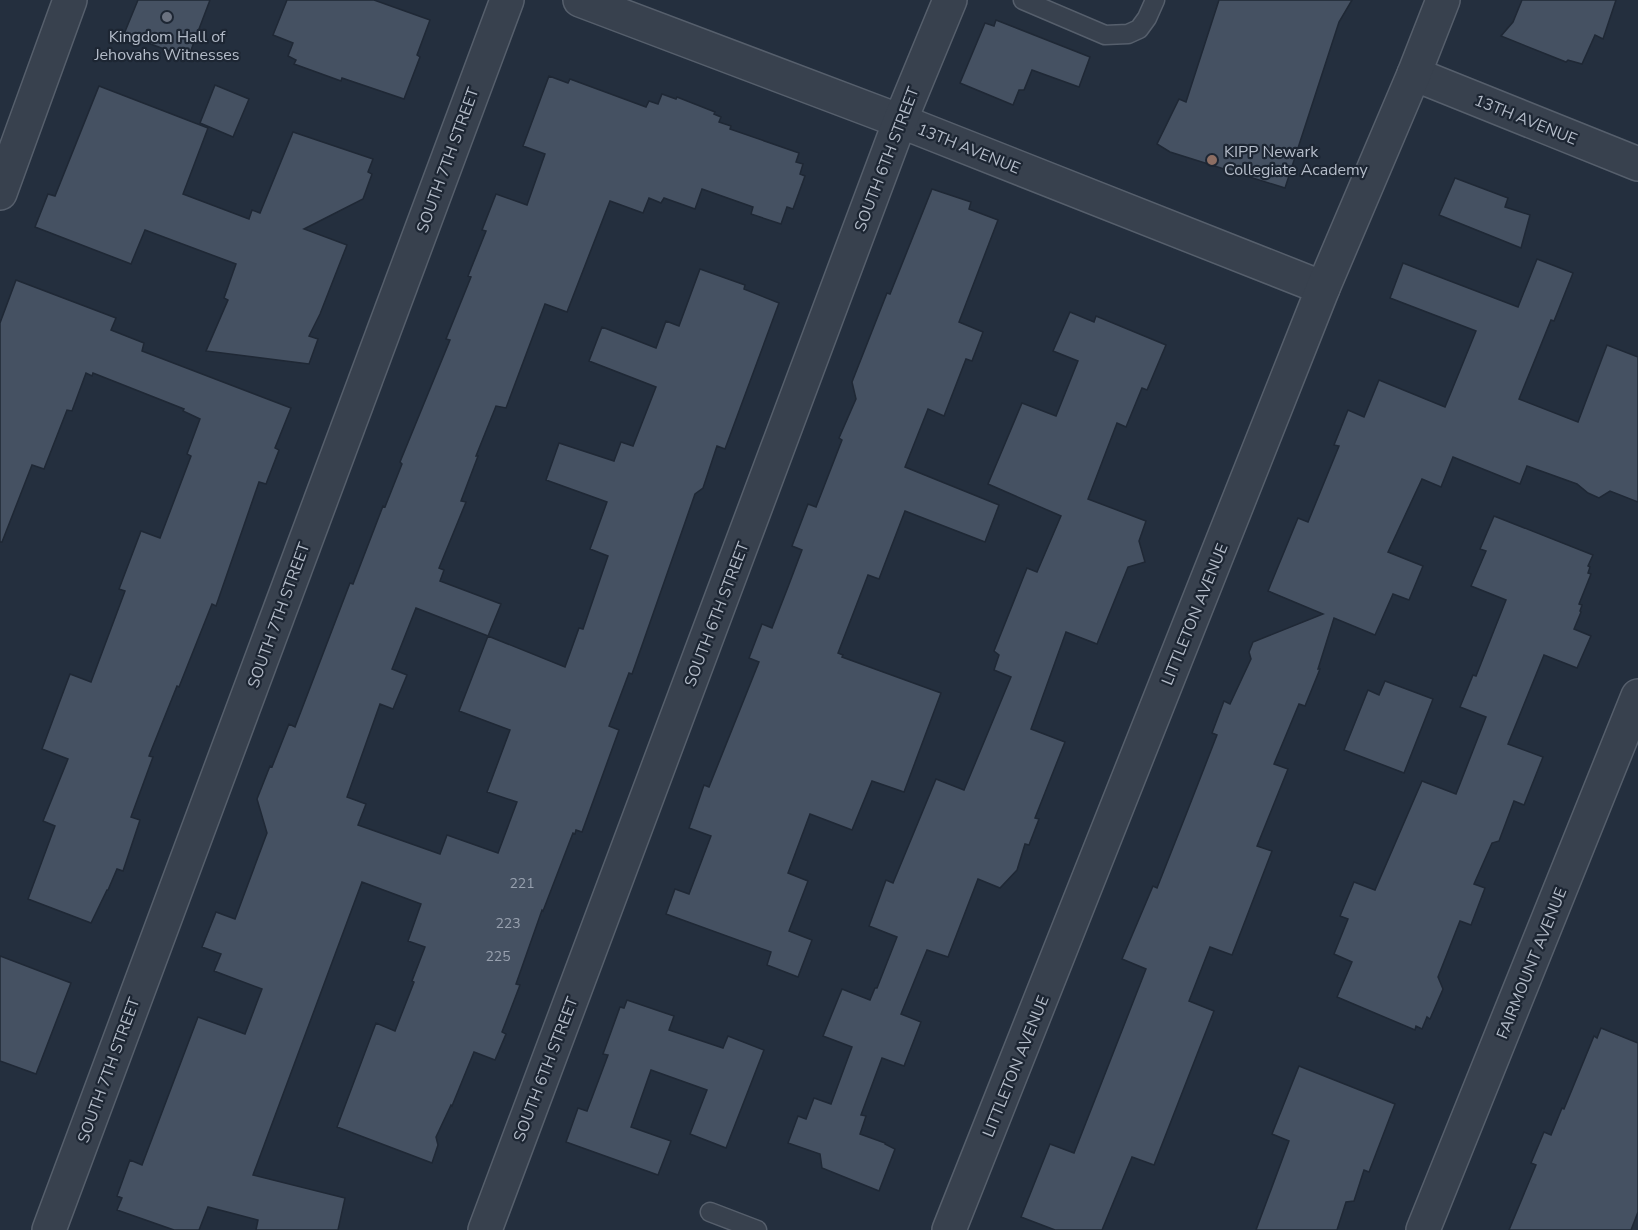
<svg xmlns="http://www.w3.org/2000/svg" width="1638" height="1230" viewBox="0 0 1638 1230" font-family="'Nunito Sans',sans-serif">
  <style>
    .building { fill: #455162; stroke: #1f2835; stroke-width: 1.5; fill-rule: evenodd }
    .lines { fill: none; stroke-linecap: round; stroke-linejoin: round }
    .service-casing { stroke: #565f6c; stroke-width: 21 }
    .minor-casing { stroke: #565f6c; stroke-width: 36 }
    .service { stroke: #38414e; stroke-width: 18 }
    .minor { stroke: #38414e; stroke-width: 33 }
    .worship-dot { fill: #6b7280; stroke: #1d2633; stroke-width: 2 }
    .education-dot { fill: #8d6e63; stroke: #1d2633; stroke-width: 2 }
    .labels { text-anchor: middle; stroke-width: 4.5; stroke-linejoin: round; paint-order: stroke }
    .number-label { font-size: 14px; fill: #98a1af }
    .poi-label { font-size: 16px; fill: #b4bcc9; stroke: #1d2633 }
    .street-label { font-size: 16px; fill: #b4bcc9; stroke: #1d2633 }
  </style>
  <rect width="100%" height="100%" fill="#242f3e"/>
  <g class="building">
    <path d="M138,0H210L188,58L124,34Z"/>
    <path d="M287,0H374L430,20L417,55L420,57L404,99L342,78L341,81L294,64L296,60L288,56L293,43L273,35Z"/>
    <path d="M1219,0H1352L1339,22L1285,188L1170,152L1157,144L1179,99L1186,102Z"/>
    <path d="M1522,0H1616L1603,39L1595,35L1582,64L1568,60L1566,62L1501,36L1513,22Z"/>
    <path d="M996,20L1090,57L1079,87L1032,70L1024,90H1019L1013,105L960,83L985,23L994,26Z"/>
    <path d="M549,76L568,83L570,79L646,107L649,101L658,104L662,94L676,99L677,97L715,112L714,114L721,117L719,122L731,126L730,129L799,153L796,162L803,164L800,174L805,176L793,209L787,207L781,224L751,214L753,207L702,189L695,209L664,198L661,203L649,198L643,213L610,201L567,312L545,304L506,408L496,406L476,456H478L461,501L466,502L439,568L444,570L440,581L501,604L488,636L565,667L579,628L583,629L608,556L590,549L607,502L546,480L559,443L614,461L621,442L633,446L656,387L589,361L602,327L656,348L666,321L679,326L700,269L745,285L744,289L779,303L725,449L717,446L703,488L695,494L632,674L629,673L609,726L619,730L582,832L576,830L575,834L573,833L543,911L542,910L516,984L520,985L502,1032L506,1034L495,1060L474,1052L452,1106L451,1105L436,1137L438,1145L432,1163L337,1127L376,1023L395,1031L414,982L412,981L425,947L408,941L421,904L362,882L253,1175L345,1198L338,1230H256L258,1220L208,1207L199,1230H174L117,1210L122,1198L117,1196L130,1160L142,1165L198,1017L245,1034L262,989L214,971L221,954L202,947L216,912L235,919L267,833L257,799L270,766L272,767L289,724L295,727L350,583L353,584L383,506L385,507L402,464L400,462L450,340L446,339L471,277L468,276L486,231L482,230L496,194L527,205L545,154L523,146ZM416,608L488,636L459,711L510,730L487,792L517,802L498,853L447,835L440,854L358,825L366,804L347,797L380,704L393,709L407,675L392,669Z"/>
    <path d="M215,85L249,99L233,137L200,123Z"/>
    <path d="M99,86L208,128L183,194L249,219L252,210L260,213L293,132L373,159L368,172L372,174L363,199L304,229L347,245L320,314L309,336L318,339L309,364L206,351L228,300L224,298L236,264L145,230L131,264L35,227L48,194L55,196Z"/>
    <path d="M1455,178L1508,198L1505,207L1530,215L1521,248L1439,215Z"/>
    <path d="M932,189L971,202L969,209L998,220L959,322L983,332L972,361L966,359L944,416L928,409L905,467L999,505L985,542L905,511L879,579L868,575L838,653L843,655L842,657L941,693L904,792L872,781L852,830L810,814L788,873L808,881L789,931L812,940L798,977L767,965L771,952L666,914L675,889L689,894L711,836L689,828L704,785L709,787L759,662L749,658L762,624L772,628L788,587L802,550L792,546L808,504L816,507L842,440L839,438L856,399L852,382L887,293L890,294Z"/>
    <path d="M1537,259L1573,273L1554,321L1551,320L1519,399L1578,422L1607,345L1638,357V502L1610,491L1599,498L1588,493L1577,484L1527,466L1520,484L1453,457L1441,487L1422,479L1388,552L1423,566L1409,600L1393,594L1375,635L1334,618L1318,669H1320L1305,706L1299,704L1274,764L1288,769L1257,846L1272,851L1232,955L1210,947L1189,1001L1214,1011L1154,1165L1132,1157L1102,1230H1055L1021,1217L1050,1144L1074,1153L1146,969L1122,959L1153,886L1157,888L1187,812L1217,735L1212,733L1224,701L1230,704L1251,659L1249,652L1253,642L1323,614L1268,591L1298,518L1308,522L1339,446L1334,445L1348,410L1364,417L1379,380L1445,407L1476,331L1390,298L1403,263L1518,307Z"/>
    <path d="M16,280L116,318L111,330L144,343L142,351L291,408L275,448L279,450L266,484L259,482L216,606L212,604L179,687L177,686L149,756L153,757L131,817L140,820L123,871L117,869L108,890H107L91,923L28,899L55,826L43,821L68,759L42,749L70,674L91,682L125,591L119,589L141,531L160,538L191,456L187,454L200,419L183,411L184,409L93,373L92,376L86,373L72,411L67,410L44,469L32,465L2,542H0V323Z"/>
    <path d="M1070,312L1094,322L1096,316L1166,345L1147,390L1142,388L1126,427L1117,423L1088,499L1146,521L1139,541L1145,562L1128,567L1097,644L1066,632L1031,729L1065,742L1035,818L1039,819L1029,845L1025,844L1017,870L1000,888L978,879L948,957L927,950L922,962L901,1014L921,1022L904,1066L882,1058L861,1115L866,1116L860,1134L885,1143V1144L895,1149L879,1191L822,1168L820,1154L788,1143L798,1116L806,1119L814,1098L831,1104L852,1047L823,1036L842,989L870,1000L875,988H877L897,937L869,926L886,880L893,883L936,779L964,790L1011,677L994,670L999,655L994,651L1027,568L1037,572L1061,516L988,484L1022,403L1056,416L1078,361L1053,351Z"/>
    <path d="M1494,516L1593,555L1588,566L1590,567L1588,573L1591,574L1579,604L1582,605L1580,611L1581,612L1574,629L1591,636L1577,668L1544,655L1508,744L1543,757L1524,805L1514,801L1499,841L1492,843L1474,884L1485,888L1471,925L1460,921L1438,977L1443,989L1430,1019L1427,1017L1422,1029L1416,1026L1415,1030L1337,997L1352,962L1334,954L1348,919L1340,916L1354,882L1375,890L1422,781L1456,794L1486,717L1460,707L1473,675L1476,676L1506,600L1471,586L1486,551L1480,549Z"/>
    <path d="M1385,681L1433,699L1404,773L1344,750L1368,690L1379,695Z"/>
    <path d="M0,956L71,983L36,1074L0,1061Z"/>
    <path d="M627,1000L674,1016L669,1030L723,1048L728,1036L764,1050L726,1148L690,1134L707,1090L651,1070L631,1127L671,1141L658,1175L566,1142L578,1108L587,1111L608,1055L603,1054L620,1007L624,1008Z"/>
    <path d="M1601,1028L1638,1043V1212L1631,1230H1509L1536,1165L1531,1163L1544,1132L1551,1135L1562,1108L1564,1109L1594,1036L1597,1038Z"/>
    <path d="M1299,1066L1395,1104L1369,1172L1364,1170L1354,1201L1346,1202L1337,1230H1256L1289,1141L1272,1134Z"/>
  </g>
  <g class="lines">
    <g class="service-casing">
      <g id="service">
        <path d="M1023,0L1105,35L1128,34L1139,29L1147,18L1155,0"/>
        <path d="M710,1212L757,1230"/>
      </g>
    </g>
    <g class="minor-casing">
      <g id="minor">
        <path d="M580,0L900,121L1323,288"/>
        <path d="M1414,74L1638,164"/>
        <path d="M0,193L70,0"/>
        <path d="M49,1230L507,0"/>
        <path d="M485,1230L900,121L950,0"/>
        <path d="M949,1230L1323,288L1414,74L1443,0"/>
        <path d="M1423,1230L1638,696"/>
      </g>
    </g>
    <use href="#service" class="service"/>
    <use href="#minor" class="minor"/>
  </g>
  <circle class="worship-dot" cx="167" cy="17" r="6"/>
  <circle class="education-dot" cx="1212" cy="160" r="6"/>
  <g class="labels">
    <g class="number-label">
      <text x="522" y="888">221</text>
      <text x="508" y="928">223</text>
      <text x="498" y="961">225</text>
    </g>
    <g class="poi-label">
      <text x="167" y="42">Kingdom Hall of<tspan x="167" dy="18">Jehovahs Witnesses</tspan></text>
      <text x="1224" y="157" text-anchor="start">KIPP Newark<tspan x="1224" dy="18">Collegiate Academy</tspan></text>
    </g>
    <g class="street-label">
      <text transform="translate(1526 119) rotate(22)" y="6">13TH AVENUE</text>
      <text transform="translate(969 148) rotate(22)" y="6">13TH AVENUE</text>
      <text transform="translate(886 159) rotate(-69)" y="6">SOUTH 6TH STREET</text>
      <text transform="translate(447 160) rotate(-70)" y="6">SOUTH 7TH STREET</text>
      <text transform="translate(716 614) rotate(-69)" y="6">SOUTH 6TH STREET</text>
      <text transform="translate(1194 614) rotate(-68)" y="6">LITTLETON AVENUE</text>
      <text transform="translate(278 615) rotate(-70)" y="6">SOUTH 7TH STREET</text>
      <text transform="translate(1531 963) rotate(-68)" y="6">FAIRMOUNT AVENUE</text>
      <text transform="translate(1015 1066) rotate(-68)" y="6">LITTLETON AVENUE</text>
      <text transform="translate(545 1069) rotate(-69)" y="6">SOUTH 6TH STREET</text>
      <text transform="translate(108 1070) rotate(-70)" y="6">SOUTH 7TH STREET</text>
    </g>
  </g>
</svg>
